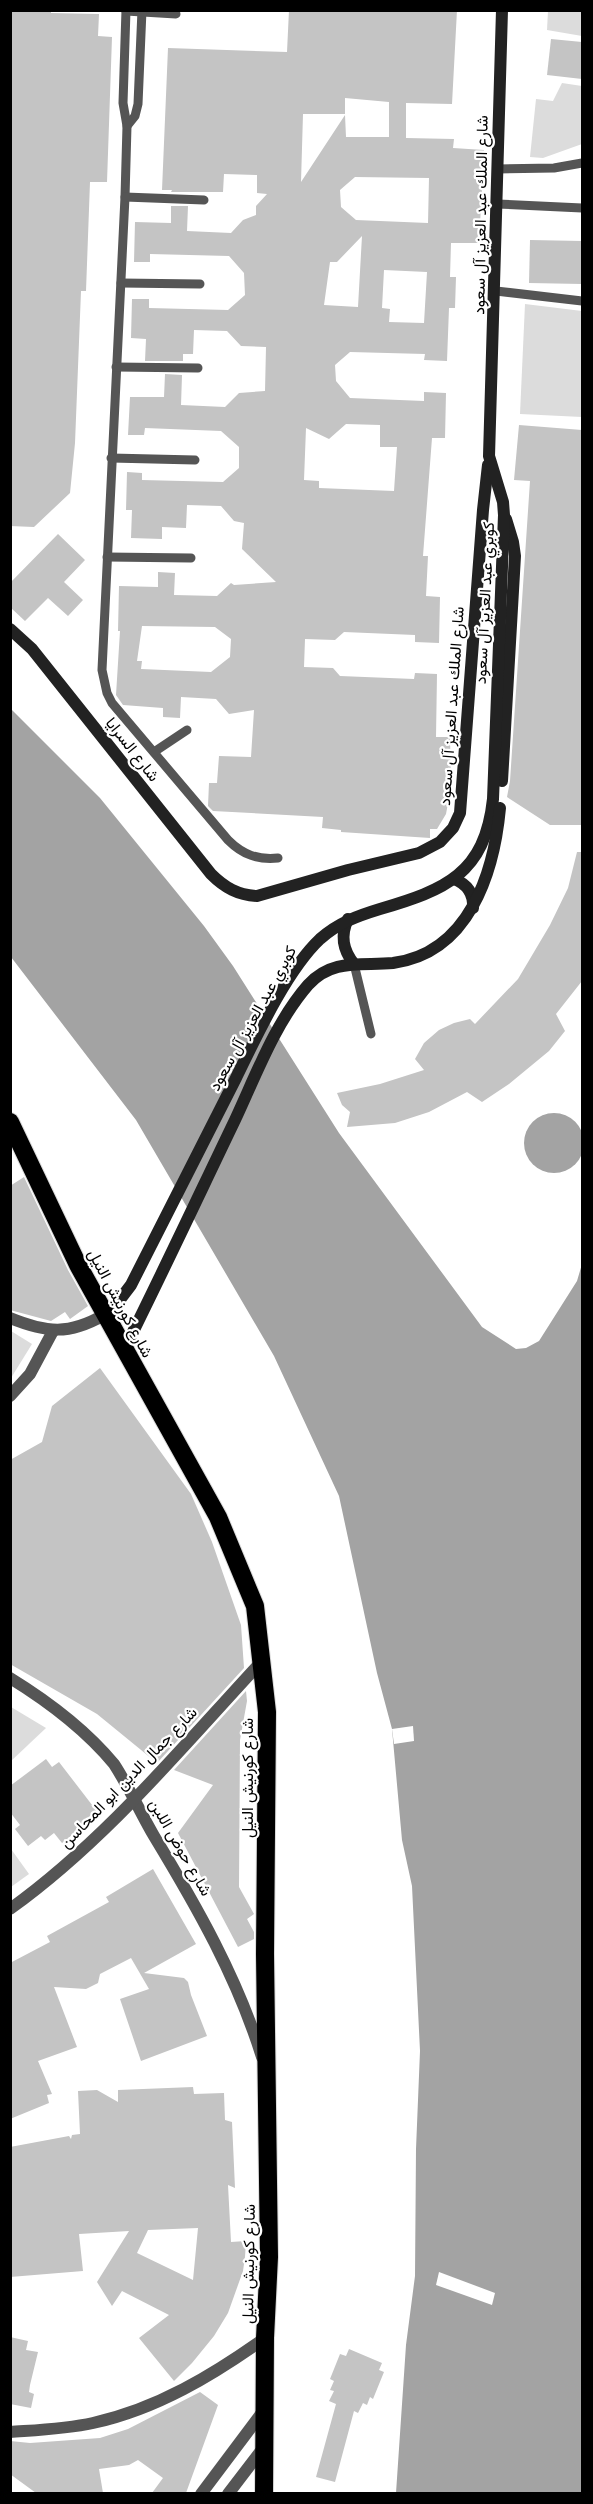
<svg xmlns="http://www.w3.org/2000/svg" width="593" height="2504" viewBox="0 0 593 2504" font-family="'Open Sans',Vazirmatn,sans-serif">
  <style>
    .green { fill: #dcdcdc }
    .water { fill: #a3a3a3 }
    .pier { fill: #fff }
    .building { fill: #c4c4c4; fill-rule: evenodd }
    .lines { fill: none; stroke-linecap: round; stroke-linejoin: round }
    .highway-casing { stroke: #dbdbdb; stroke-width: 20 }
    .lane { stroke: #555; stroke-width: 9 }
    .street { stroke: #555; stroke-width: 12 }
    .secondary { stroke: #222; stroke-width: 12 }
    .highway { stroke: #000; stroke-width: 18 }
    .labels { text-anchor: middle; stroke-width: 4.5; stroke-linejoin: round; paint-order: stroke }
    .street-label { font-size: 16px; fill: #000; stroke: #fff }
  </style>
  <rect width="100%" height="100%" fill="#fff"/>
  <g class="green">
    <path d="M548,11H582V36L547,30Z"/>
    <path d="M562,83L582,86V144L543,158L530,157L536,99L553,101Z"/>
    <path d="M525,304L582,311V417L520,414Z"/>
    <path d="M11,1331L32,1344L11,1378Z"/>
    <path d="M11,1707L46,1728L11,1761Z"/>
    <path d="M11,1849L29,1874L11,1887H10Z"/>
  </g>
  <g class="water">
    <path d="M11,709L100,798L204,926L233,966L339,1133L482,1327L516,1349L526,1348L539,1341L577,1281L582,1264V2493H396L406,2345L415,2276L416,2149L420,2051L412,1886L402,1840L392,1729L377,1673L339,1496L274,1356L136,1120L11,957Z"/>
    <circle cx="554" cy="1143" r="30"/>
  </g>
  <g class="pier">
    <path d="M413,1726L414,1741L394,1744L392,1729Z"/>
    <path d="M439,2272L495,2293L492,2305L436,2285Z"/>
  </g>
  <g class="building">
    <path d="M10,10H51V13L99,14L98,36L112,37L107,182H90L86,291H81L75,443L70,493L34,527L10,526Z"/>
    <path d="M289,10H457L452,104L406,103V138L454,139L453,148L484,150L479,243H451L450,277H456L455,308H449L447,361L424,360L425,354L350,352L335,365L336,381L350,398L424,401V392L446,393L445,438H432L423,556H428L426,596L440,597L439,643L415,642V635L344,632L335,640L305,639L304,667L333,668L340,676L414,679L415,673L437,674L436,737H450L451,787L446,814L437,829H430V838L341,832V830L322,828L323,817L213,811L208,806L209,783H217L219,756L251,757L254,710L229,714L216,699L181,697L180,718L163,717V708L123,705L116,695L120,631H118L119,586L158,587V572L175,573L174,595L217,596L231,583L234,585L276,582L242,549L244,523L234,521L221,506L187,505L186,528L162,527V539L131,538L132,510H126L127,472L142,473V480L223,482L239,468V447L221,431L145,428L144,435H128L130,397H164L165,374L182,375L181,405L225,407L239,393L265,391L266,347L241,346L227,331L194,330L193,354H183V361H145L146,339L131,338L132,299H149V308L228,310L245,295L244,273L229,256L150,254V262H134L135,222L171,223V206H188L187,231L231,233L243,220L256,215V206L267,194L257,193V175L224,174L223,192H171L172,190H162L168,48L287,52ZM345,98L389,102V137H346L345,115L301,182L303,114H345ZM355,177L429,178L428,223L356,220L341,207L340,190ZM362,236L358,307L324,305L330,262H337ZM384,270L427,272L424,323L389,322L390,309L382,308ZM346,424L380,425V447H397L394,491L319,488V481L304,480L306,428L329,439ZM142,626L215,627L231,639L230,657L211,672L141,669L142,661H137Z"/>
    <path d="M551,39L582,42V79L547,75Z"/>
    <path d="M530,240L582,241V284L529,283Z"/>
    <path d="M519,425L582,430V825H550L507,797L510,781L530,481L514,480Z"/>
    <path d="M58,534L85,560L64,582L83,600L68,616L48,598L25,621L10,607V583Z"/>
    <path d="M577,852H582V981L556,1014L565,1031L549,1051L509,1084L482,1102L467,1092L429,1112L395,1123L347,1127L350,1112L342,1105L337,1093L380,1084L424,1070L415,1059L424,1043L439,1030L454,1023L470,1019L475,1024L518,979L550,925L568,888Z"/>
    <path d="M24,1177L68,1270L88,1306L70,1319L65,1312L51,1321L10,1310V1186Z"/>
    <path d="M100,1368L191,1494L212,1542L241,1625L244,1668L157,1763L97,1714L10,1664V1460L42,1442L52,1406Z"/>
    <path d="M246,1691L247,1701L240,1740L239,1887L254,1914L247,1919L254,1932V1939L238,1947L178,1833L213,1785L174,1770Z"/>
    <path d="M46,1759L52,1767L59,1762L99,1814L62,1843L54,1833L45,1840L41,1836L28,1846L15,1829L20,1825L10,1812V1786Z"/>
    <path d="M153,1869L196,1944L144,1973L184,1978L188,1982L191,1995L207,2036L141,2061L120,1999L149,1989L131,1958L100,1974L98,1983L86,1989L54,1987L77,2047L38,2061L52,2094L47,2095L49,2103L10,2119V1963L50,1942L47,1936L109,1902L106,1897Z"/>
    <path d="M193,2087L194,2094L224,2093L225,2120L232,2122L235,2188L228,2185L231,2242L246,2241L245,2257L243,2271L228,2313L214,2336L192,2363L174,2381L139,2338L169,2315L122,2291L112,2306L97,2282L129,2231L79,2234L83,2271L10,2277V2147L69,2136L71,2139L72,2135L80,2134L78,2091L97,2090L118,2102V2090ZM198,2228L193,2280L137,2253L148,2230Z"/>
    <path d="M10,2337L28,2341L26,2350L38,2352L30,2385L29,2392L34,2394L31,2408L10,2404Z"/>
    <path d="M349,2349L382,2363L379,2370L384,2372L373,2399L370,2397L367,2405L363,2403L358,2413L354,2411L335,2482L316,2477L336,2404L329,2401L334,2391L330,2390L334,2381L330,2379L340,2354L346,2356Z"/>
    <path d="M200,2392L218,2405L186,2493H152L163,2478L138,2460L129,2465L99,2469L103,2493H36L10,2474V2441L30,2443L100,2438L128,2429Z"/>
  </g>
  <g class="lines">
    <g class="highway-casing">
      <path id="highway" d="M10,1122L78,1265L218,1517L255,1606L267,1712L265,1954L269,2257L265,2338L264,2494"/>
    </g>
    <g class="lane">
      <path d="M126,10L123,103L127,126L125,197L102,670L107,693L112,703L228,840C243,855 258,860 278,858"/>
      <path d="M126,11L176,14"/>
      <path d="M127,126L135,116L138,104L142,10"/>
      <path d="M497,169L554,168L582,163"/>
      <path d="M125,197L204,200"/>
      <path d="M497,204L582,208"/>
      <path d="M121,283L200,284"/>
      <path d="M496,291L582,301"/>
      <path d="M116,367L198,368"/>
      <path d="M111,458L195,460"/>
      <path d="M107,557L191,558"/>
      <path d="M154,752L187,730"/>
      <path d="M354,964L371,1034"/>
    </g>
    <g class="street">
      <path d="M10,1318C47,1333 69,1335 104,1315"/>
      <path d="M10,1396L30,1374L53,1331"/>
      <path d="M10,1678C49,1702 85,1729 114,1764C129,1787 140,1812 154,1836C197,1907 237,1977 262,2057"/>
      <path d="M10,1909C106,1840 182,1747 262,1661"/>
      <path d="M10,2432C38,2430 66,2429 93,2423C157,2409 213,2375 265,2338"/>
      <path d="M201,2494L264,2410"/>
      <path d="M228,2494L264,2447"/>
    </g>
    <g class="secondary">
      <path d="M10,629L32,649L211,874C225,888 238,895 257,896L348,870L419,853L440,842L453,828L460,813L483,510L488,465"/>
      <path d="M502,781L515,556L513,542L506,519"/>
      <path d="M454,879C467,884 474,893 473,908"/>
      <path d="M348,919C340,936 343,950 354,964"/>
      <path d="M104,1315L115,1306L131,1285C166,1216 201,1147 236,1078C256,1037 287,970 320,939C338,923 357,916 380,909C445,890 485,874 493,799L504,515L503,502L489,456L502,10"/>
      <path d="M124,1350C162,1274 198,1197 235,1120C256,1075 275,1023 308,985C332,958 362,966 393,963C469,953 494,873 500,808"/>
    </g>
    <use href="#highway" class="highway"/>
  </g>
  <g class="labels">
    <g class="street-label">
      <text transform="translate(480 215) rotate(-89)" y="6">شارع الملك عبد العزيز آل سعود</text>
      <text transform="translate(484 603) rotate(-87)" y="6">كوبري عبد العزيز آل سعود</text>
      <text transform="translate(451 706) rotate(-86)" y="6">شارع الملك عبد العزيز آل سعود</text>
      <text transform="translate(133 749) rotate(52)" y="6">شارع السرايا</text>
      <text transform="translate(252 1018) rotate(-61)" y="6">كوبري عبد العزيز آل سعود</text>
      <text transform="translate(121 1303) rotate(62)" y="6">شارع كورنيش النيل</text>
      <text transform="translate(128 1777) rotate(-46)" y="6">شارع جمال الدين ابو المحاسن</text>
      <text transform="translate(247 1778) rotate(-90)" y="6">شارع كورنيش النيل</text>
      <text transform="translate(181 1847) rotate(60)" y="6">شارع حوض اللبن</text>
      <text transform="translate(248 2264) rotate(-89)" y="6">شارع كورنيش النيل</text>
    </g>
  </g>
  <rect width="593" height="2504" fill="none" stroke="#000000" stroke-width="24"/>
</svg>
